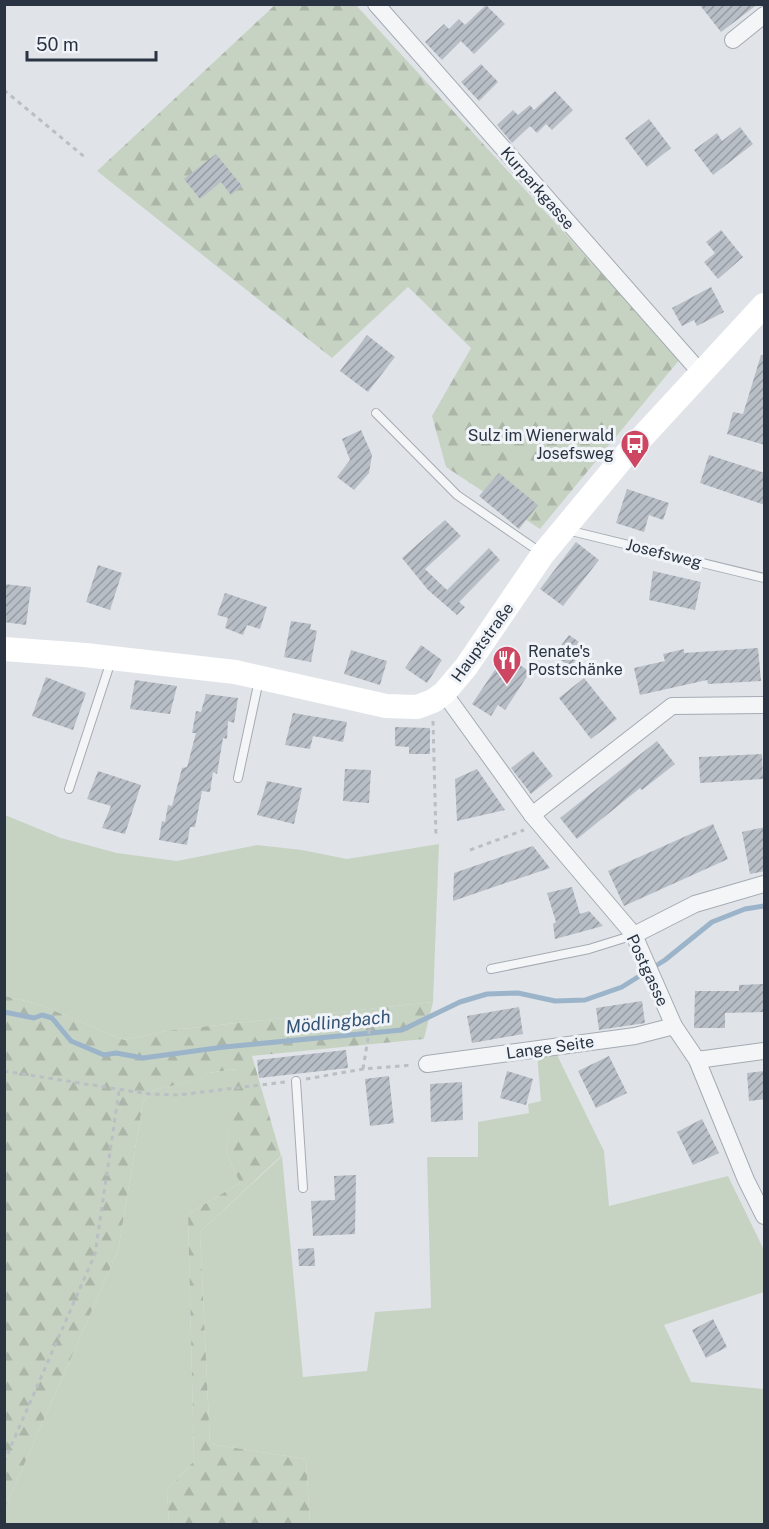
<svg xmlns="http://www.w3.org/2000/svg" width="769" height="1529" viewBox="0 0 769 1529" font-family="'Public Sans',sans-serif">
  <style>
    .grass { fill: #c7d3c2 }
    .forest { fill: url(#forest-firs) }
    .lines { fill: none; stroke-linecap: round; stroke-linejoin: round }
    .stream { stroke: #9cb4c9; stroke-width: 5 }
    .building { fill: url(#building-hatch) }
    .service-casing { stroke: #a5abb3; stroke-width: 10 }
    .minor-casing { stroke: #a5abb3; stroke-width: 18 }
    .path { stroke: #babfc4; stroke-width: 3; stroke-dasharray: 4.5 4.5; stroke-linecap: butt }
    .service { stroke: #f3f5f7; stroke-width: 8 }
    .minor { stroke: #f3f5f7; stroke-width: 16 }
    .secondary { stroke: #fff; stroke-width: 24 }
    .labels { text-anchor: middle; stroke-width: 6; stroke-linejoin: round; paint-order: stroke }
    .street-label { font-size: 16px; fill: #293341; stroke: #f0f3f7 }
    .poi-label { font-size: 16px; fill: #293341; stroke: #f0f3f7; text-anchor: end }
    .water-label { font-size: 18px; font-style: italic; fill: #345374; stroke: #f0f3f7 }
  </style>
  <defs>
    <pattern id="forest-firs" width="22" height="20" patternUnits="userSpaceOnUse" patternTransform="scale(1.5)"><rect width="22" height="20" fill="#c7d3c2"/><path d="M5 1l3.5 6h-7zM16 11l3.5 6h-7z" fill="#abb6a8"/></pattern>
    <pattern id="building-hatch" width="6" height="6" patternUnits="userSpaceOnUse" patternTransform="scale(1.5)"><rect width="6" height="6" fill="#b8bec6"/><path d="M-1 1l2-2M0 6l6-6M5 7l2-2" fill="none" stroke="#969ba2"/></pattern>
  </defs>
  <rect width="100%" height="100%" fill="#e0e4e9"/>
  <g class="grass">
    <path d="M5,815L61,838L117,853L177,861L257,845L302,850L347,859L439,844L433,1002L172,1030L124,1040L38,1004L5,996Z"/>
    <path d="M556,1053L604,1151L609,1206L728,1176L764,1250V1292L664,1325L691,1382L764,1389V1524H310L306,1459L210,1444L200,1232L282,1156L303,1377L367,1371L375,1312L431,1308L427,1157H478V1122L529,1113L528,1104L541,1101L537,1054Z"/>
    <path d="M237,1069L226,1153L240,1183L188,1214L194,1461L167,1490L169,1524H5V1508L118,1251L143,1102L154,1090L195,1080L208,1073Z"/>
  </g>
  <g class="forest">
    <path d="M275,5H356L680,359L540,529L446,467L432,416L471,348L408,287L332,358L97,171Z"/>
    <path d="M5,996L38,1004L124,1040L172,1030L433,1002L424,1039L252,1056L281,1156L200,1232L210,1444L306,1459L310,1524H169L167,1490L194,1461L188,1214L240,1183L226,1153L236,1069L208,1073L196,1080L154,1090L143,1102L118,1251L5,1508Z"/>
  </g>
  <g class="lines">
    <path class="stream" d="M4,1012L34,1018L42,1015L52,1018L71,1041L104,1055L116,1053L143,1058L224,1047L402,1030L460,1002L487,994L518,993L555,1001L585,1000L622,987L665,960L712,922L745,909L764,906"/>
  </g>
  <g class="building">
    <path d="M699,4H758L721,32Z"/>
    <path d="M486,5L505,24L474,54L461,41L442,60L425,42L444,24L449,29L459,19L465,25Z"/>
    <path d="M481,64L498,82L479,101L461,82Z"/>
    <path d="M555,91L573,110L552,130L546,124L537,133L530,126L512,143L497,125L513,110L518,115L530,105L534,110Z"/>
    <path d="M649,119L671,148L647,167L625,138Z"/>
    <path d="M740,127L753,144L713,175L694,150L717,133L722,141Z"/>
    <path d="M216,154L242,186L231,195L221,182L200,199L184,179Z"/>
    <path d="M721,230L743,257L718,279L704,262L715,253L706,242Z"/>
    <path d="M711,287L724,312L697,326L694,320L682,326L672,308Z"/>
    <path d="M367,335L395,357L368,392L340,371Z"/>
    <path d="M761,355H765V445L727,434L733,412L743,414Z"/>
    <path d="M361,430L372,455L369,473L354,490L337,477L350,460L342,439Z"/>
    <path d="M709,455L765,473V505L700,483Z"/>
    <path d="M499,473L538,505L519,529L479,496Z"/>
    <path d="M627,489L669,503L663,520L649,515L644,532L616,523Z"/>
    <path d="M445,520L461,536L425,569L447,590L489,548L500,560L459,602L465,607L457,615L428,590L402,558Z"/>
    <path d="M576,542L599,560L563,606L540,589Z"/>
    <path d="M98,565L122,573L110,610L86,602Z"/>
    <path d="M653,571L701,582L695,610L649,600Z"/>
    <path d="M4,584L31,587L26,625L4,622Z"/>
    <path d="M225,593L267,607L260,629L247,625L243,635L225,628L228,618L217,615Z"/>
    <path d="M291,621L311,624L310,629L317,631L311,662L284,657Z"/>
    <path d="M569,635L585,646L571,667L554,655Z"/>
    <path d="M421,645L442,660L427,683L405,668Z"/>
    <path d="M758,648L761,681L708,684L707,680L640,695L634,668L665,661L663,654L684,649V653Z"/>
    <path d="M351,650L387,661L380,685L344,674Z"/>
    <path d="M505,655L530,672L505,710L498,705L491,716L472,704Z"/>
    <path d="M46,677L86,693L73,730L32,716Z"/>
    <path d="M584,678L617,719L591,739L559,698Z"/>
    <path d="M135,680L177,686L170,714L130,709Z"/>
    <path d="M206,694L238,698L234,723L228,721L227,739L223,738L217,774L213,772L210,792L202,791L195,827H190L187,845L159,840L162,821L165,822L168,805L172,806L182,768L187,767L196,733H192L196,711L201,712Z"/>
    <path d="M293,713L347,722L343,742L313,736L310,749L285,745Z"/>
    <path d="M395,727L430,728V754H409V747L395,746Z"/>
    <path d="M657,741L675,764L642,790L640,788L577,839L560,818Z"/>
    <path d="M533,751L553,776L531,794L511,768Z"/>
    <path d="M762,754L763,779L700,783L699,757Z"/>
    <path d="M345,769L371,770L369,803L343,801Z"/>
    <path d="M477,769L505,810L457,821L455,779Z"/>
    <path d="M98,771L141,785L125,834L102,828L111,806L87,799Z"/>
    <path d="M267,781L302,788L294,824L257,815Z"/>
    <path d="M713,824L728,859L624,906L608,871Z"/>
    <path d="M765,827V871L750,874L742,832Z"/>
    <path d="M533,846L550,868L453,901L454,873Z"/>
    <path d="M572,887L580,914L589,911L603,926L555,939L553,924L556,922L547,893Z"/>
    <path d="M765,984V1012L725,1013V1028H694L695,991H739V985Z"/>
    <path d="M642,1001L645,1023L599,1030L596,1008Z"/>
    <path d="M519,1007L523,1034L472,1043L467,1016Z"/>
    <path d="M346,1050L348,1068L259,1078L257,1060Z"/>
    <path d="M609,1056L627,1093L596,1108L578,1071Z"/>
    <path d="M507,1071L533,1079L526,1105L500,1098Z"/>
    <path d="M765,1071V1099L749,1101L747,1073Z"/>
    <path d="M389,1076L394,1123L370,1126L365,1079Z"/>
    <path d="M462,1082L463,1120L431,1122L430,1084Z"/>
    <path d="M702,1119L719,1153L693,1165L677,1132Z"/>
    <path d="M356,1175L355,1234L313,1236L311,1201L335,1200L334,1176Z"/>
    <path d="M314,1248L315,1266H299L298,1249Z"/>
    <path d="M713,1319L727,1347L706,1358L692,1330Z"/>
  </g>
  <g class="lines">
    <g class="service-casing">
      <g id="service">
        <path d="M376,413L457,495L540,552"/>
        <path d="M567,530L764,578"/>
        <path d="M238,778L259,680"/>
        <path d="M69,789L111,661"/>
        <path d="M491,969L589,949L634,935"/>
        <path d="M296,1081L303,1188"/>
      </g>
    </g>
    <g class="minor-casing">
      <g id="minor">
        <path d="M376,4L700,372"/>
        <path d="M733,40L764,15"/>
        <path d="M444,693L532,815L634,935L674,1026L697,1060L746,1180L764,1216"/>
        <path d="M532,815L672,706L764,705"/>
        <path d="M634,935L695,904L764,884"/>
        <path d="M697,1060L764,1051"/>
        <path d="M427,1064L635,1036L674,1026"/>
      </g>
    </g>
    <g class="path">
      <path d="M4,90L87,159"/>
      <path d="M433,721L436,836"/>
      <path d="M470,850L524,830"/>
      <path d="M363,1069L372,1014"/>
      <path d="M4,1071L149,1094L178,1095L285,1082"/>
      <path d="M306,1079L363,1069L413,1065"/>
      <path d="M4,1462L95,1254L119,1091"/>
    </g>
    <use href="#service" class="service"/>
    <use href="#minor" class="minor"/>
    <path class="secondary" d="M4,649L85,655L235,672L386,706L417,707L433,701L444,693L466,667L543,554L621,460L764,305"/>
  </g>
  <defs>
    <g id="bus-pin" transform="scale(1.5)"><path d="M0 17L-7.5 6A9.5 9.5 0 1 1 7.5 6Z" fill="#cd4762" stroke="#f0f3f7"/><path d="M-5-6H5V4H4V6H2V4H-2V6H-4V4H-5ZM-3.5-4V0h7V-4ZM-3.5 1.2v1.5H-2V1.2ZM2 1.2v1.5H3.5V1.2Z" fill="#fff"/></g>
    <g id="restaurant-pin" transform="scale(1.5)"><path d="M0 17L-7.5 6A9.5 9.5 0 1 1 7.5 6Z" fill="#cd4762" stroke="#f0f3f7"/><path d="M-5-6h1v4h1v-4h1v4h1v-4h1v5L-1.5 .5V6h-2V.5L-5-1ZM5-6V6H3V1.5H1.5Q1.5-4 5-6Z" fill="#fff"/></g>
  </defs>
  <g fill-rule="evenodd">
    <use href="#bus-pin" x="635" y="444"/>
    <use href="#restaurant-pin" x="507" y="660"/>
  </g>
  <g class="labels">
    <g class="street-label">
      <text transform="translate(538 188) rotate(49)" y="6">Kurparkgasse</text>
      <text transform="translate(664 553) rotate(14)" y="6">Josefsweg</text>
      <text transform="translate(482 642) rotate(-54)" y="6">Hauptstraße</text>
      <text transform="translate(648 970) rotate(65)" y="6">Postgasse</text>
      <text transform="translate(550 1047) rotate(-8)" y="6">Lange Seite</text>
    </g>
    <g class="poi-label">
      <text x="614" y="441">Sulz im Wienerwald<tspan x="614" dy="18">Josefsweg</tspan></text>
      <text x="528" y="657" text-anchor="start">Renate's<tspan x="528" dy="18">Postschänke</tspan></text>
    </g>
    <g class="water-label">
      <text transform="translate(338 1022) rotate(-6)" y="6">Mödlingbach</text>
    </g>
  </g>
  <rect width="769" height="1529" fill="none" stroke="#293341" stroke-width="12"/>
  <path d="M27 51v9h129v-9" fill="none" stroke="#293341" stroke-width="3"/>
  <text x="36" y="51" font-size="18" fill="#293341" stroke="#f0f3f7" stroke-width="4.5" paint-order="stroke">50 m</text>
</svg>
